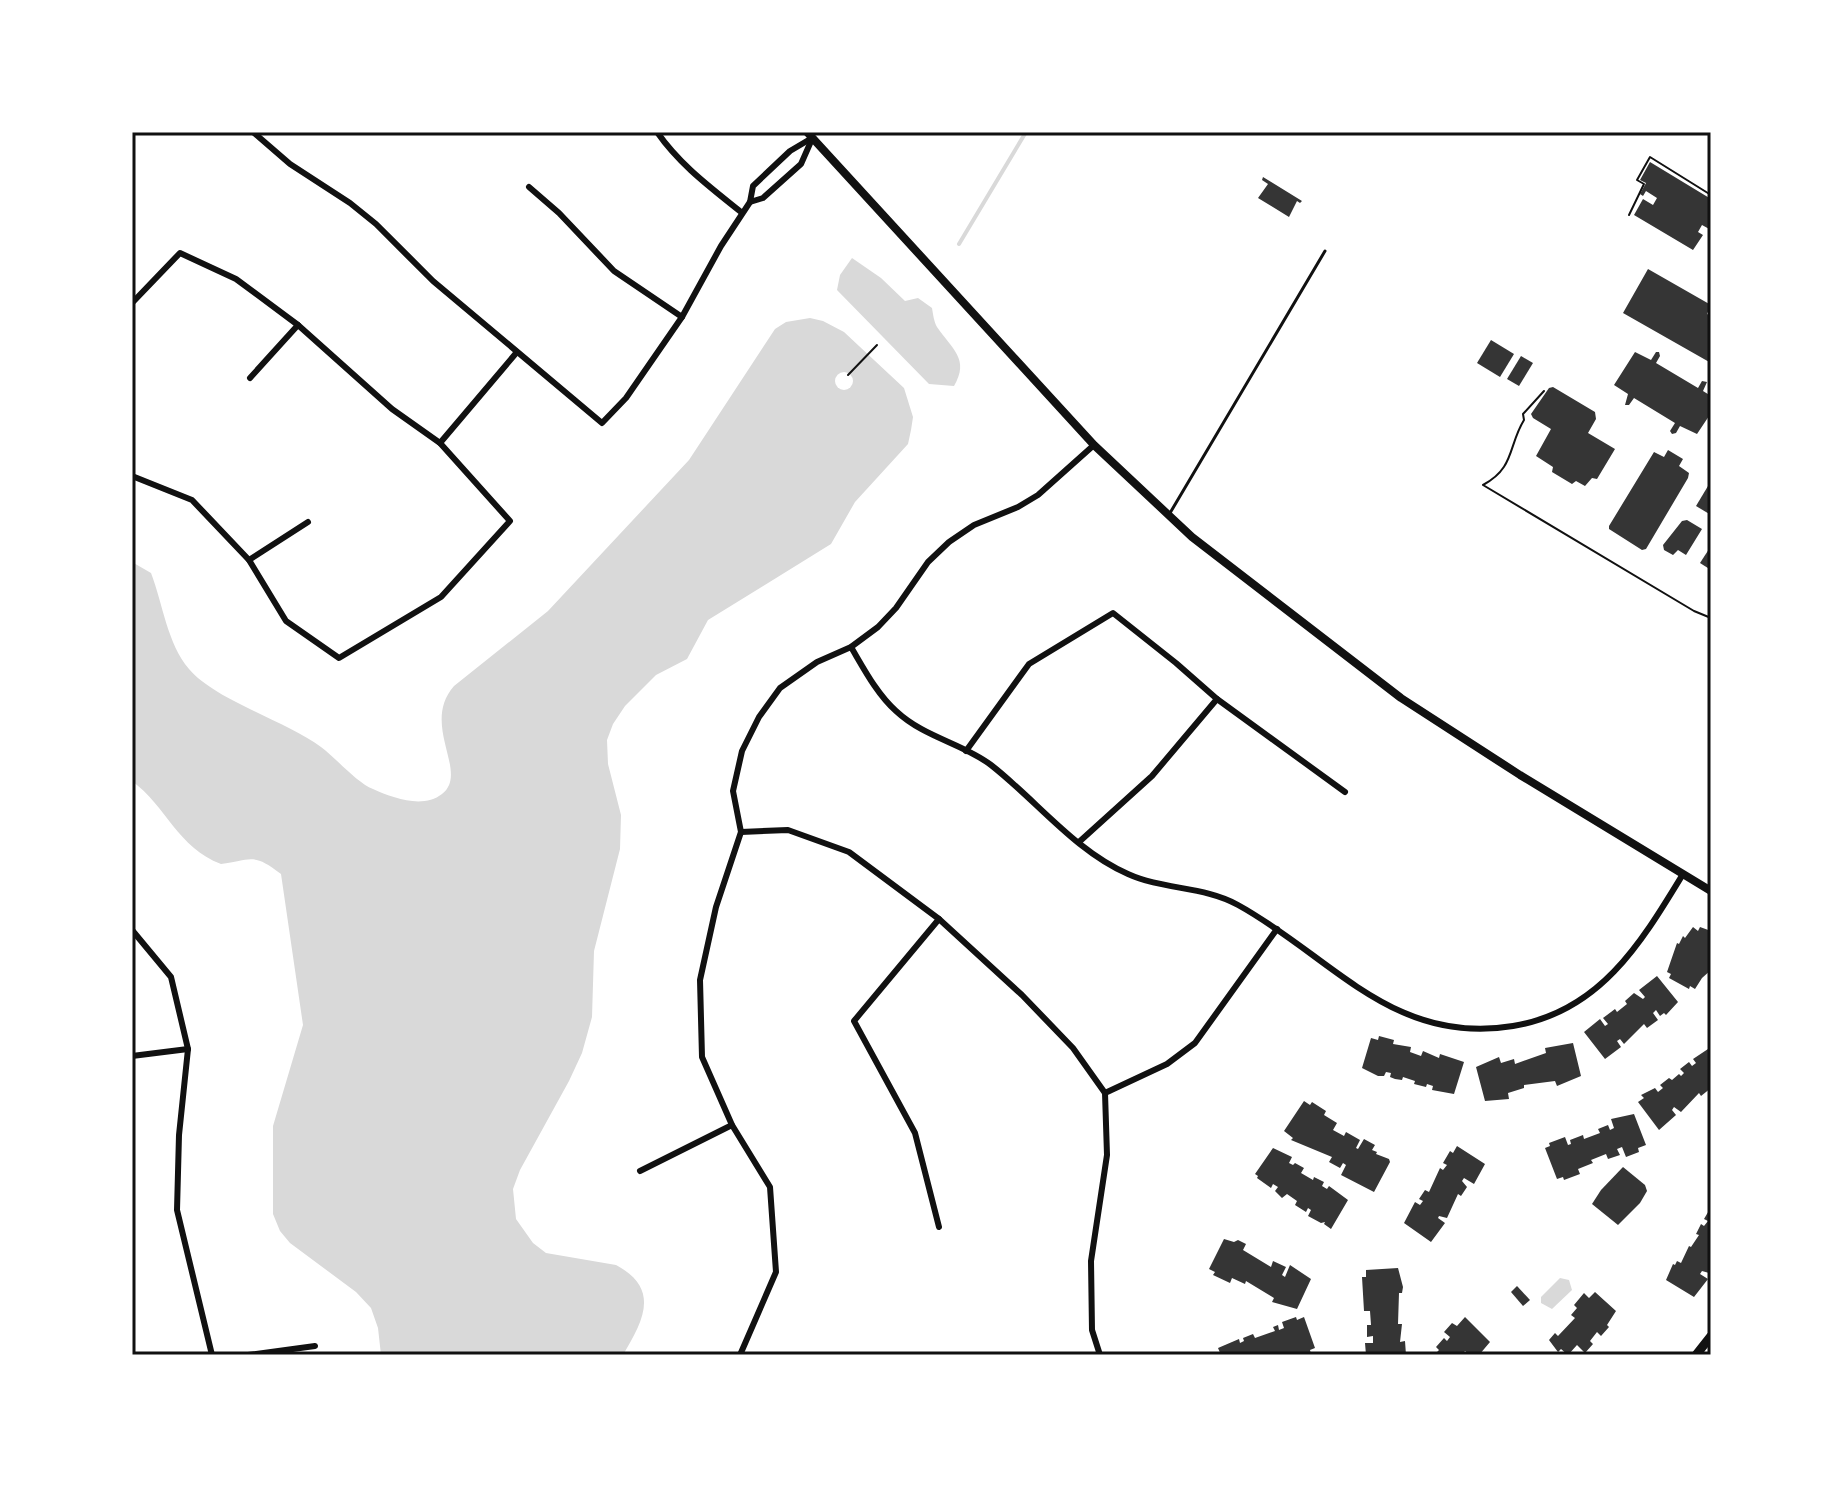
<svg xmlns="http://www.w3.org/2000/svg" width="1843" height="1487" viewBox="0 0 1843 1487" font-family="'Open Sans',sans-serif">
  <style>
    .water { fill: #d9d9d9 }
    .pier { fill: #fff }
    .lines { fill: none; stroke-linecap: round; stroke-linejoin: round }
    .stream { stroke: #d9d9d9; stroke-width: 4 }
    .building { fill: #353535 }
    .path { stroke: #111; stroke-width: 2 }
    .service { stroke: #111; stroke-width: 3 }
    .minor { stroke: #111; stroke-width: 6 }
    .tertiary { stroke: #111; stroke-width: 8 }
    .secondary { stroke: #111; stroke-width: 9 }
    .neatline { fill: none; stroke: #111; stroke-width: 3 }
  </style>
  <rect width="100%" height="100%" fill="#fff"/>
  <g class="water">
    <path d="M852,258L881,278L905,301L918,298L932,308C933,314 934,322 937,327C952,349 970,359 954,386L929,384L837,290L840,275Z"/>
    <path d="M810,318L823,321L844,332L904,388L913,417L911,430L908,444L855,502L831,544L708,620L687,659L656,675L625,706L613,724L607,740L608,764L621,815L620,849L594,951L592,1017L582,1053L569,1081L520,1170L513,1189L516,1219L533,1243L546,1253L616,1265C661,1289 643,1321 623,1355H381L378,1328L371,1308L356,1292L290,1243L280,1231L273,1214V1126L303,1025L281,874C253,852 251,860 221,864C178,848 166,806 132,781V562L151,573C163,604 167,643 189,669C215,700 286,721 321,747C336,758 357,783 373,789C393,798 423,809 442,794C470,772 420,725 454,686L548,611L689,460L775,329L786,322Z"/>
    <path d="M1560,1278L1569,1280L1572,1290L1552,1309L1541,1303V1297Z"/>
  </g>
  <circle class="pier" cx="844" cy="381" r="9"/>
  <g class="lines">
    <path class="stream" d="M959,244L1026,132"/>
  </g>
  <g class="building">
    <path d="M1650,162L1711,199V230L1702,225L1698,232L1703,235L1693,250L1634,215L1643,199L1653,205L1657,198L1646,191L1643,196L1640,194L1646,183L1640,180Z"/>
    <path d="M1263,177L1302,201L1300,203L1297,201L1289,217L1258,198L1268,184L1262,180Z"/>
    <path d="M1648,269L1711,305L1707,314L1711,316V363L1623,313Z"/>
    <path d="M1491,340L1514,354L1500,377L1477,363Z"/>
    <path d="M1635,352L1651,360L1656,352H1659L1660,356L1656,363L1698,388L1702,381L1707,382L1703,391L1711,396V413L1697,434L1680,426L1676,433L1672,434L1670,431L1675,423L1634,398L1629,405H1625L1628,394L1614,385Z"/>
    <path d="M1521,356L1533,363L1519,386L1507,379Z"/>
    <path d="M1553,387L1595,412L1596,419L1588,433L1615,449L1597,479L1592,478L1585,486L1576,481L1572,484L1552,472L1553,467L1536,456L1551,429L1533,418L1531,414L1549,388Z"/>
    <path d="M1668,450L1683,459L1679,466L1689,473L1688,478L1646,549L1642,550L1609,529V526L1654,452L1664,457Z"/>
    <path d="M1711,481V515L1696,506Z"/>
    <path d="M1687,520L1702,529L1686,555L1678,550L1673,555L1664,550L1663,545L1682,521Z"/>
    <path d="M1711,546V570L1700,563Z"/>
    <path d="M1693,927L1698,931L1700,927L1711,931V970L1702,978L1695,989L1690,986L1689,989L1669,978L1671,974L1667,972L1677,943L1679,944L1683,936L1685,938Z"/>
    <path d="M1657,976L1678,1002L1666,1015L1664,1013L1660,1016L1656,1010L1653,1013L1658,1020L1647,1028L1644,1024L1624,1044L1620,1039L1617,1041L1621,1047L1605,1059L1584,1032L1600,1019L1605,1026L1608,1024L1603,1018L1615,1009L1617,1012L1627,1004L1625,1001L1634,993L1643,999L1645,997L1639,990Z"/>
    <path d="M1379,1036L1394,1040L1393,1044L1411,1047L1410,1052L1421,1056L1423,1051L1439,1058L1440,1054L1464,1062L1454,1094L1432,1090L1433,1086L1427,1084L1426,1087L1414,1084L1415,1081L1403,1077L1402,1080L1395,1079L1390,1077L1391,1073L1386,1072L1384,1076H1378L1362,1068L1371,1038L1378,1040Z"/>
    <path d="M1573,1043L1581,1076L1557,1086L1555,1081L1524,1085V1088L1508,1093L1509,1099L1485,1101L1476,1067L1499,1057L1501,1063L1514,1059L1515,1064L1546,1053L1545,1048Z"/>
    <path d="M1711,1047V1080L1708,1083L1711,1088L1701,1096L1699,1093L1681,1112L1674,1107L1672,1110L1676,1115L1659,1130L1638,1102L1644,1098L1641,1095L1655,1088L1658,1092L1663,1088L1660,1085L1669,1078L1672,1080L1679,1074L1681,1076L1684,1073L1680,1069L1689,1062L1692,1066L1696,1063L1693,1059Z"/>
    <path d="M1304,1101L1310,1105L1312,1102L1326,1111L1324,1115L1337,1123L1333,1130L1344,1136L1346,1132L1360,1140L1356,1148L1358,1149L1364,1139L1375,1145L1372,1150L1377,1152L1376,1154L1389,1159L1390,1162L1374,1192L1341,1175L1346,1165L1343,1163L1340,1168L1329,1162L1332,1157L1291,1140L1293,1138L1284,1131Z"/>
    <path d="M1634,1114L1646,1145L1638,1148L1639,1152L1626,1157L1622,1147L1617,1149L1620,1155L1608,1159L1606,1154L1591,1160L1593,1163L1578,1169L1580,1174L1564,1180L1563,1177L1557,1179L1545,1148L1550,1146L1549,1143L1565,1137L1568,1145L1571,1144L1570,1140L1583,1135L1584,1139L1600,1133L1598,1129L1608,1125L1610,1130L1614,1128L1611,1119Z"/>
    <path d="M1457,1146L1485,1164L1474,1184L1464,1178L1462,1181L1467,1187L1461,1196L1458,1194L1447,1218L1439,1216L1438,1218L1445,1223L1431,1242L1404,1223L1415,1202L1420,1205L1423,1201L1419,1199L1425,1190L1429,1192L1440,1168L1443,1170L1447,1165L1443,1163L1450,1151L1453,1153Z"/>
    <path d="M1273,1148L1292,1157L1289,1163L1293,1165L1295,1163L1304,1168L1301,1173L1313,1180L1314,1177L1324,1182L1322,1186L1327,1189L1329,1186L1348,1200L1331,1229L1324,1224L1325,1222L1321,1223L1308,1216L1311,1210L1308,1208L1306,1212L1295,1205L1297,1201L1287,1194L1282,1198L1275,1191L1278,1187L1273,1184L1271,1188L1257,1178L1258,1176L1255,1174Z"/>
    <path d="M1623,1167L1645,1185L1647,1191L1640,1203L1618,1225L1592,1204L1601,1190Z"/>
    <path d="M1711,1207V1269L1709,1273L1702,1271L1700,1274L1708,1279L1694,1297L1666,1280L1673,1264L1675,1265L1677,1261L1681,1263L1689,1246L1691,1247L1699,1235L1696,1234L1701,1224L1704,1226L1708,1221L1704,1219Z"/>
    <path d="M1224,1239L1234,1242L1238,1240L1246,1244L1243,1250L1271,1267L1273,1261L1286,1267L1282,1275L1285,1277L1290,1265L1311,1279L1297,1309L1272,1302L1274,1298L1246,1281L1245,1284L1232,1278L1230,1283L1213,1275L1215,1272L1209,1269Z"/>
    <path d="M1398,1268L1403,1287L1402,1293H1399L1398,1324H1402L1400,1342L1405,1341L1406,1355H1366L1365,1343H1373V1336L1367,1337V1325H1371L1370,1311H1364L1362,1277H1366V1270Z"/>
    <path d="M1517,1286L1530,1300L1523,1306L1511,1292Z"/>
    <path d="M1595,1292L1616,1311L1607,1325L1609,1327L1601,1336L1597,1332L1590,1341L1593,1344L1585,1353L1577,1345L1568,1355L1561,1349L1558,1352L1549,1340L1555,1333L1558,1336L1575,1318L1571,1315L1577,1308L1574,1305L1584,1293L1589,1298Z"/>
    <path d="M1296,1317L1297,1320L1304,1317L1315,1348L1310,1350L1311,1354L1221,1355L1218,1348L1239,1339L1240,1343L1244,1341L1243,1338L1253,1334L1255,1338L1275,1331L1273,1327L1278,1325L1279,1330L1284,1328L1282,1322Z"/>
    <path d="M1465,1317L1490,1342L1479,1355H1470L1465,1351L1462,1355H1434L1439,1350L1436,1347L1444,1338L1447,1341L1450,1337L1444,1332L1452,1323L1457,1326Z"/>
  </g>
  <g class="lines">
    <g class="path">
      <path d="M1629,215L1644,184L1637,180L1650,157L1711,195"/>
      <path d="M848,375L877,345"/>
      <path d="M1544,391L1523,414L1524,420C1508,446 1515,468 1483,485L1694,611L1711,618"/>
    </g>
    <path class="service" d="M1170,513L1325,251"/>
    <g class="minor">
      <path d="M253,132L290,164L350,203L376,224L433,281L602,423L626,398L682,317L721,246L750,202L753,186L790,151L812,138"/>
      <path d="M657,132C680,165 710,187 741,212"/>
      <path d="M529,187L559,213L614,271L682,317"/>
      <path d="M750,202L763,198L801,164L812,139"/>
      <path d="M132,303L180,253L236,279L298,325L392,409L440,443L510,521L441,597L339,658L286,621L249,560L192,500L132,476"/>
      <path d="M250,378L298,325"/>
      <path d="M440,443L517,352"/>
      <path d="M249,560L308,522"/>
      <path d="M851,647C864,669 877,694 896,711C925,738 962,743 991,765C1036,800 1075,851 1128,874C1163,890 1204,886 1238,905C1331,956 1393,1046 1513,1026C1600,1012 1641,943 1683,874"/>
      <path d="M966,751L1029,664L1113,613L1176,663L1217,699L1345,792"/>
      <path d="M741,832L788,830L849,852L939,919L1022,995L1073,1048L1105,1093L1107,1155L1091,1261L1092,1330L1100,1355"/>
      <path d="M1079,842L1152,776L1217,699"/>
      <path d="M132,930L171,977L188,1049L179,1135L177,1210L212,1355"/>
      <path d="M132,1056L188,1049"/>
      <path d="M1105,1093L1167,1064L1195,1043L1277,929"/>
      <path d="M640,1171L732,1125"/>
      <path d="M939,1227L915,1133L854,1021L939,919"/>
      <path d="M248,1355L315,1346"/>
      <path d="M740,1355L776,1272L770,1187L732,1125L702,1057L700,980L716,907L741,832L733,791L742,751L759,717L780,688L817,662L851,647L878,627L896,608L928,562L949,542L974,525L1018,507L1038,495L1094,445"/>
    </g>
    <path class="tertiary" d="M807,132L1094,445L1192,537L1401,698L1520,775L1711,891"/>
    <path class="secondary" d="M1696,1355L1711,1336"/>
  </g>
  <rect width="1843" height="1487" fill="none" stroke="#ffffff" stroke-width="268"/>
  <rect x="134" y="134" width="1575" height="1219" class="neatline"/>
</svg>
